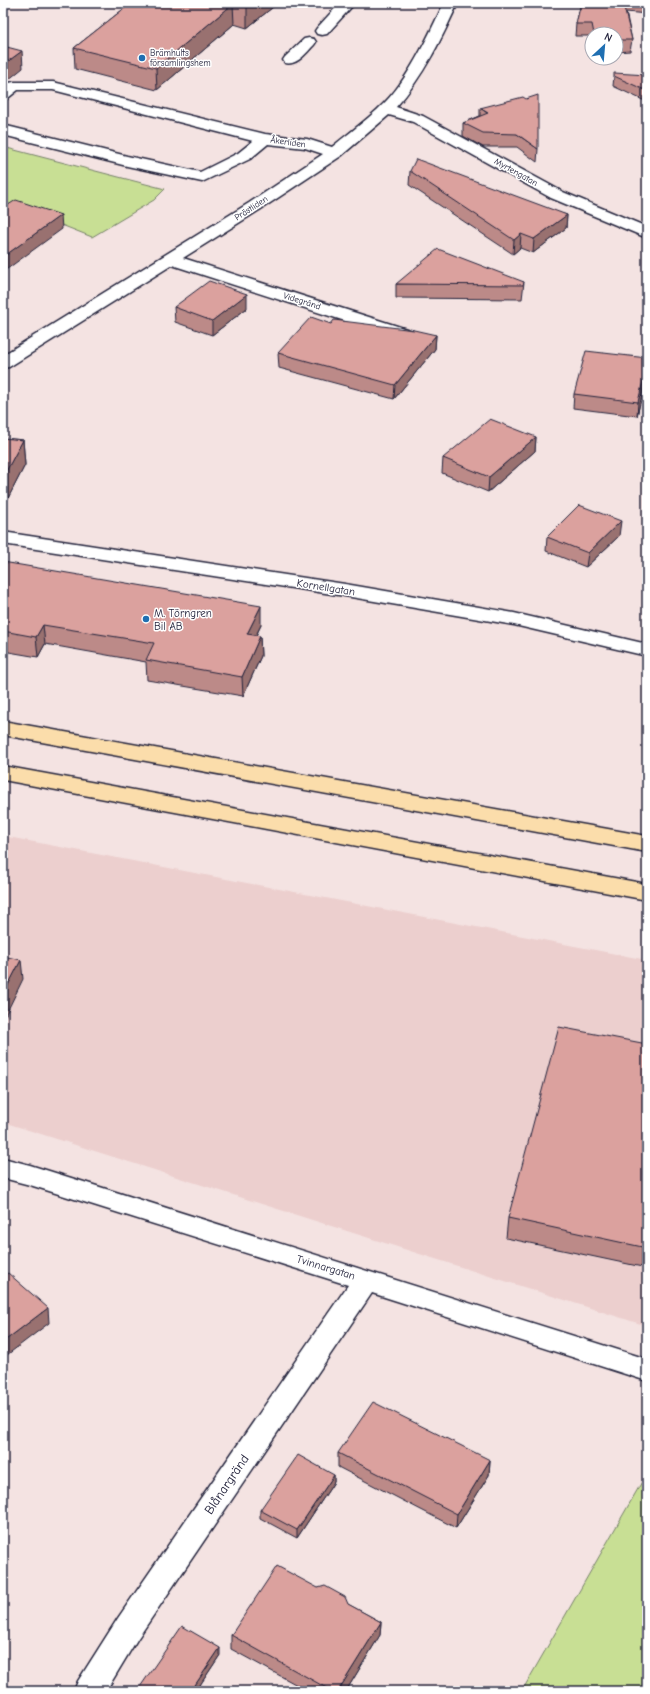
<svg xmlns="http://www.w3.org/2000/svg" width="650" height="1694" viewBox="0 0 650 1694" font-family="'Comic Neue',sans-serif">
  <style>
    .built { fill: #eccfce }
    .green { fill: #c8df94; stroke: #758068 }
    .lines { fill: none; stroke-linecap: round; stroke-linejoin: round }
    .minor-casing { stroke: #22223b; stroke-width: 3 }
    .highway-casing { stroke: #22223b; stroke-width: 3 }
    .minor { fill: #fff; fill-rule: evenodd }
    .highway { fill: #fbddab; fill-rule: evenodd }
    .wall { fill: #bc8a88; stroke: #22223b }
    .shaded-wall { fill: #99716f; stroke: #22223b }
    .building { fill: #dba19e; stroke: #22223b }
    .poi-dot { fill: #1f6fb2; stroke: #fff; stroke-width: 1.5 }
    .labels { text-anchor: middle; stroke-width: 3; stroke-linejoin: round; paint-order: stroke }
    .far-poi-label { font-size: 9px; fill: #22223b; stroke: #fff; text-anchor: start }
    .far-street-label { font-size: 9px; fill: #22223b; stroke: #fff }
    .street-label { font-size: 11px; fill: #22223b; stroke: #fff }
    .poi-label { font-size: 11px; fill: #22223b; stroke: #fff; text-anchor: start }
    .near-street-label { font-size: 13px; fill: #22223b; stroke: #fff }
  </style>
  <rect width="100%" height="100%" fill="#f4e3e2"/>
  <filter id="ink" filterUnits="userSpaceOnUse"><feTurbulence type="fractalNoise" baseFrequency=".025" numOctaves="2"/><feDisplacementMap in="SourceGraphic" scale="8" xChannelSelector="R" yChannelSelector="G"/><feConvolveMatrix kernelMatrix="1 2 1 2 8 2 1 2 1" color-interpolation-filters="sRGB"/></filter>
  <g filter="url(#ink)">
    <path class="built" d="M3,836L647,960V1326L3,1122Z"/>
    <g class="green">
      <path d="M3,147L165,189L154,200L92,237L26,211L3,206Z"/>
      <path d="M647,1473V1691H522Z"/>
    </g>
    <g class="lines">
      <g class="minor-casing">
        <g id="minor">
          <path d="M340,3H355L327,34L322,35L317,34L315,31L317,28Z"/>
          <path d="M444,3H458C441,40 423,77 396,107L423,116L563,192L647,227V238L551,198L413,122L389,115L341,156L261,209L183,258L413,331L416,335L413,339L407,340L401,339L172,265L9,367L3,368V355L249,203L323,154L305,148L268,144L250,159L202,182L127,166L3,135V125L127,156L200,172L238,153L253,141L53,90H18L8,98L3,100V87L9,83L14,82H53L265,134L307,139L332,147C355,128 383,109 400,84C418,59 431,30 444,3Z"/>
          <path d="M309,38L314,39L316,42L314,45C306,53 297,66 285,63L283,60L285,57L304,39Z"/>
          <path d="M3,532L345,584L514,613L647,644V656L514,625L345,596L3,544Z"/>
          <path d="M3,1158L30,1165L647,1359V1381L372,1293L138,1638L106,1691H74L78,1681L118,1618L348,1285L30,1185L3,1178Z"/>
        </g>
      </g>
      <g class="highway-casing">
        <g id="highway">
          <path d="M3,721L647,836V852L3,735Z"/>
          <path d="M3,766L647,884V900L3,780Z"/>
        </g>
      </g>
      <use href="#minor" class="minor"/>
      <use href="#highway" class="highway"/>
    </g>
    <g class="wall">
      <path d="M131,3H278L247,28L234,24L157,90L75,69L74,48Z"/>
      <path d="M581,3H647V14L626,12L632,40L630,51L616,52V34H592V38V36H575L576,24Z"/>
      <path d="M647,75V102L613,86L614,76Z"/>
      <path d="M480,108L538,149L537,162L517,147H483L463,136V123L480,116Z"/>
      <path d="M410,171L567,215L566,228L533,253L520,248L513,254L409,185Z"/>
      <path d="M524,282L522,299L396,298V284Z"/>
      <path d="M174,307L247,308L212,335L175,322Z"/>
      <path d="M436,335L435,349L394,399L279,368L278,353Z"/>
      <path d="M647,373L637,416L573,408L574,394Z"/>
      <path d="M536,437L535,451L488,492L442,473L443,458Z"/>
      <path d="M3,438L23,440L25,465L5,504H3Z"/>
      <path d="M619,536L586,567L546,551L547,537Z"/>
      <path d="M3,562L261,625L256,636H260L261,656L243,696L147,680L146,662L45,644L38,657L3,651Z"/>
      <path d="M647,1044V1268L506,1238L508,1218Z"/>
      <path d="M338,1453L490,1460L489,1475L456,1528L338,1467Z"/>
      <path d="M334,1475V1482L297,1538L260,1518V1510Z"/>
      <path d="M318,1588L381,1622L380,1635L346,1691H308L231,1649V1635Z"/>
      <path d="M220,1655L196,1691H140V1687Z"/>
    </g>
    <g class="shaded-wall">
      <path d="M252,3H278L247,28V7Z"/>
      <path d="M233,4L234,24L157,90L156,68Z"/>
      <path d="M22,51L23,68L3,84V65Z"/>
      <path d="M61,215L62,229L3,272V257Z"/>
      <path d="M567,215L566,228L533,253L534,239Z"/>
      <path d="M521,234L520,248L513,254L514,240Z"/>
      <path d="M247,294V308L212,335V321Z"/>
      <path d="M436,335L435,349L394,399L395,385Z"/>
      <path d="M647,364V373L637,416L638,402Z"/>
      <path d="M536,437L535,451L488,492L489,477Z"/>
      <path d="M23,440L25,465L5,504L3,489V477Z"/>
      <path d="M621,521L619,536L586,567L588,553Z"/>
      <path d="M261,606V625L247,653V634Z"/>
      <path d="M43,625L45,644L38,657L36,637Z"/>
      <path d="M260,636L261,656L243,696L242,677Z"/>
      <path d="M21,960L23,979L3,1020V995Z"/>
      <path d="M48,1308L49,1323L3,1358V1342Z"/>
      <path d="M490,1460L489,1475L456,1528L457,1514Z"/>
      <path d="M334,1475V1482L297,1538V1530Z"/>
      <path d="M381,1622L380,1635L346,1691H338Z"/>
      <path d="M220,1648V1655L196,1691H191Z"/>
    </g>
    <g class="building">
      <path d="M131,3H252L247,7L233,4L156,68L74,48Z"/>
      <path d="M581,3H623L632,40H616V34H594L592,24H576Z"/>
      <path d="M3,46L22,51L3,65Z"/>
      <path d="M614,73L647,75V91L614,76Z"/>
      <path d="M538,95V149L517,134L483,133L463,123L488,113L480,108L523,97L526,99Z"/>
      <path d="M416,159L567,215L534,239L521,234L514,240L410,171Z"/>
      <path d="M16,200L61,215L3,257V206L5,207Z"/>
      <path d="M438,249L524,282L523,285L396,284Z"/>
      <path d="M209,281L247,294L212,321L174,307Z"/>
      <path d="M311,317L331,324L334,320L414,330L436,335L395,385L278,353Z"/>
      <path d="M586,351L647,358V364L638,402L574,394Z"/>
      <path d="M490,419L536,437L489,477L443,458Z"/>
      <path d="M3,438L23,440L3,477Z"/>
      <path d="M579,505L621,521L588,553L547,537Z"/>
      <path d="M3,562L261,606L247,634L260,636L242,677L146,660L154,643L43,625L36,637L3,631Z"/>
      <path d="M3,956L21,960L3,995Z"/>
      <path d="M559,1027L647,1044V1248L508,1218Z"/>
      <path d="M8,1273L48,1308L3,1342V1276Z"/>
      <path d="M373,1402L490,1460L457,1514L338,1453Z"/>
      <path d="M298,1455L334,1475L297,1530L260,1510Z"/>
      <path d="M277,1566L318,1588L325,1586L345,1597L348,1604L381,1622L338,1691H332L231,1635Z"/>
      <path d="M182,1626L220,1648L191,1691H146L140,1687Z"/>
    </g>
  </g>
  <g class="poi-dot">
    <circle cx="142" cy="58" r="4"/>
    <circle cx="146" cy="619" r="4"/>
  </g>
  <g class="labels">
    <g class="far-poi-label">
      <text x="150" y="56">Brämhults<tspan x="150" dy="10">församlingshem</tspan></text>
    </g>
    <g class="far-street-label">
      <text transform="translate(288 142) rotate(8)" y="3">Åkerliden</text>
      <text transform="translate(516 172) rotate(29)" y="3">Myrtengatan</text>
      <text transform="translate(251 208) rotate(-33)" y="3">Prästliden</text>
      <text transform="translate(302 301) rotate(18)" y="3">Videgränd</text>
    </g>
    <g class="street-label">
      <text transform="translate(326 587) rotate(9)" y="4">Kornellgatan</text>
      <text transform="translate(326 1267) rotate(17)" y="4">Tvinnargatan</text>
    </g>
    <g class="poi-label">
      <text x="154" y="617">M. Törngren<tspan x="154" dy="13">Bil AB</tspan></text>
    </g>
    <g class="near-street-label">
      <text transform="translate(226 1484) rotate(-56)" y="5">Blånargränd</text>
    </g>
  </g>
  <rect width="650" height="1694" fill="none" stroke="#fff" stroke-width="16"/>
  <rect x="8" y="8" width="634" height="1678" fill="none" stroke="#22223b" stroke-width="1.5" filter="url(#ink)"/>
  <g transform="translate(604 46) rotate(26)"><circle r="19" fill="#ffffff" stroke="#a7a7b1"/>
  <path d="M0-3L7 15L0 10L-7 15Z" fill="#1f6fb2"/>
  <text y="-6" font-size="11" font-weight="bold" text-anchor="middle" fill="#22223b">N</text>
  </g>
</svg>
